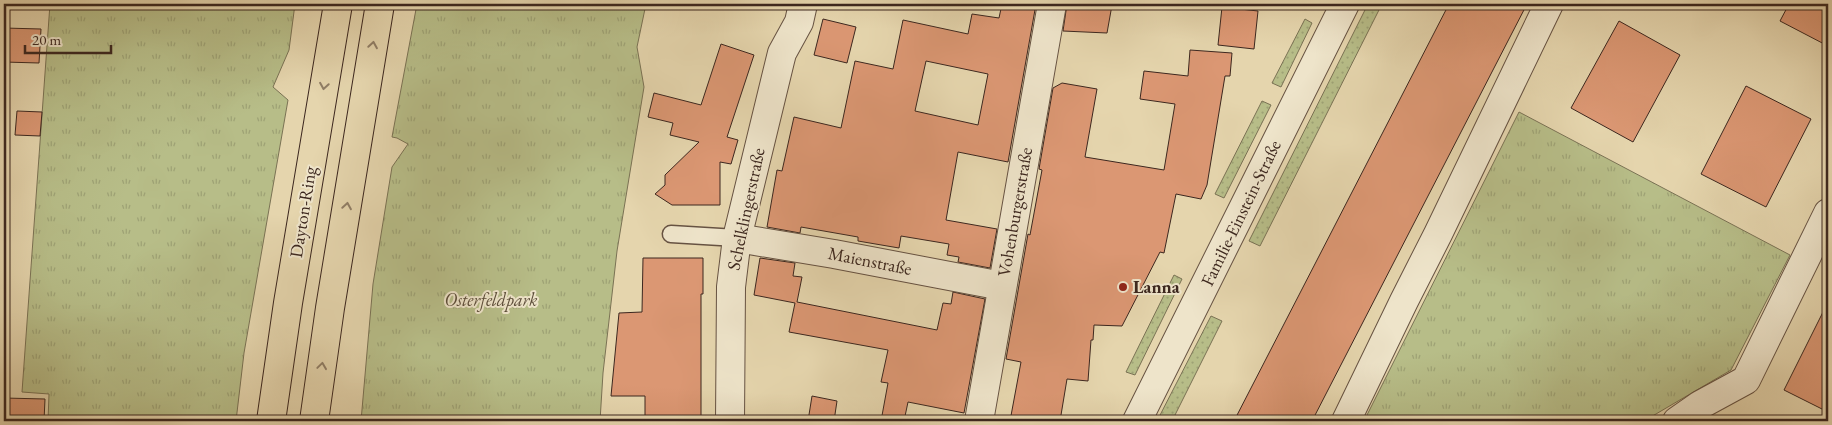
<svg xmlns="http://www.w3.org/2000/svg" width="1832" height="425" viewBox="0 0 1832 425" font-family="'EB Garamond',serif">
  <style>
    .grass { fill: url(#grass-dots); stroke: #7a7254 }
    .park { fill: url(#park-tufts); stroke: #7a7254 }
    .building { fill: #db9773; stroke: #3c271f; fill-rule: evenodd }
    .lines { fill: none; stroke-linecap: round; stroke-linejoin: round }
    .lane-casing { stroke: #665242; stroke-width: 19 }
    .street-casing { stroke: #665242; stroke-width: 30 }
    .highway-casing { stroke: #3c271f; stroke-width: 30 }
    .lane { stroke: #eee4ca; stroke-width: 16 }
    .street { stroke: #eee4ca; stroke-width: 28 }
    .highway { stroke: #e5d5ad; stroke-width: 28 }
    .oneway { stroke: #907e66 }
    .poi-dot { fill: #8f2418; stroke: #eee4ca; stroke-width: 2 }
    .labels { text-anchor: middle; stroke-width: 4; stroke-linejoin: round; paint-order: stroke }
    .street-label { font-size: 18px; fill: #3c271f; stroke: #eee4ca }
    .poi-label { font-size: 18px; font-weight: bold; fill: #3c271f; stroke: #eee4ca; text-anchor: start }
    .park-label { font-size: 18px; font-style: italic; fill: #5b4c39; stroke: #eee4ca }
  </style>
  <defs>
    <pattern id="grass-dots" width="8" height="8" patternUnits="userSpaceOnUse" patternTransform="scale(1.25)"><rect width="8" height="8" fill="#b7bd88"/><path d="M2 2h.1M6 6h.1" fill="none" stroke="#9ea275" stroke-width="1.8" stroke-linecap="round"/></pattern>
    <pattern id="park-tufts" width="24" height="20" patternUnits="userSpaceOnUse" patternTransform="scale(1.25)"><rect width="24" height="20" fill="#b7bd88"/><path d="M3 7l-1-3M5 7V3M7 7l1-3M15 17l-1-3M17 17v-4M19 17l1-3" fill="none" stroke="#9ea275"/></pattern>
  </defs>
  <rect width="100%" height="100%" fill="#e5d5ad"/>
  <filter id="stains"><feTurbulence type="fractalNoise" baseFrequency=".004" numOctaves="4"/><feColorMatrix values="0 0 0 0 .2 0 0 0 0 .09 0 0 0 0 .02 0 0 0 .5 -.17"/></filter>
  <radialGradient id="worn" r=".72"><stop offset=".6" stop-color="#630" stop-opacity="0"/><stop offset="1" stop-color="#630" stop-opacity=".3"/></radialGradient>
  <g class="grass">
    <path d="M1368,4H1382L1260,246L1249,241Z"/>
    <path d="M1305,19L1312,23L1281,87L1272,83Z"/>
    <path d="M1262,101L1271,105L1224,198L1215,194Z"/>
    <path d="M1174,275L1182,279L1135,375L1126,372Z"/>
    <path d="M1211,316L1222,321L1172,421H1157Z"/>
  </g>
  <g class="park">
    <path d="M50,4H295L289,50L273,87L288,100L244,353L236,421H48L49,394L22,392Z"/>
    <path d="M417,4H646L637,47L644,87L617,251L603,373L600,421H361L373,284L392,167L408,144L397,138L392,137Z"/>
    <path d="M1519,112L1790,255L1731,370L1644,421H1364Z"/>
  </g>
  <g class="building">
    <path d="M1002,4H1036L1008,162L958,152L946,220L997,229L990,268L958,262L959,257L947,255L949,244L901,236L899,248L858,241V237L801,227L800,233L767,227L777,170L782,171L794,117L841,128L855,61L893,69L903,20L968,34L972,14L999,18ZM926,61L988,74L978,125L915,111Z"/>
    <path d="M1067,4L1112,5L1107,33L1063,31Z"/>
    <path d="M1449,4H1527L1312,421H1234Z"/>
    <path d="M1789,4H1828V46L1780,21Z"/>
    <path d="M1222,7L1258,11L1254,49L1218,45Z"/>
    <path d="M823,19L856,27L847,63L814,55Z"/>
    <path d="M1619,21L1680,55L1633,142L1571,108Z"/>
    <path d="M4,28L41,29L39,63L4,62Z"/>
    <path d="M721,44L754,55L727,137L738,140L731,164L720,162V205H672L655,194L665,185V175L699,142L670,135L673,123L648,117L654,93L701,105Z"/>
    <path d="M1190,50L1232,53L1230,76H1225L1207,185L1201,199L1176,194L1164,253L1160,252L1122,326L1094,325L1093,340H1091L1088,381L1067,379L1060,421H1010L1021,362L1006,359L1028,234L1030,235L1042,170L1039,169L1053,88L1062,83L1097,89L1085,157L1164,170L1175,104L1140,99L1144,71L1188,76Z"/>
    <path d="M1746,86L1811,119L1766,207L1701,174Z"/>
    <path d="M17,111L42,112L40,136L15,135Z"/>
    <path d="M643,258H703V294H701V421H645V396H611L619,313L642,312Z"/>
    <path d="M760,258L795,263L793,276L802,277L797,302L937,330L943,303L951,304L953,292L985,299L964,413L908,402L904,421H881L888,383L881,382L888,350L789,332L795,303L754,295Z"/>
    <path d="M1828,302V412L1784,390Z"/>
    <path d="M812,396L837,401L834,421H808Z"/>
    <path d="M4,398L45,399L44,421H4Z"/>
  </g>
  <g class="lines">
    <g class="lane-casing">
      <path id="lane" d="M671,234L737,238"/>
    </g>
    <g class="street-casing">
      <g id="street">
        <path d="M737,238L834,254L1002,286"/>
        <path d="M730,421L731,287L737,238L780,61L782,53L799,22L803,4"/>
        <path d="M979,421L1052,4"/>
        <path d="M1137,421L1345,4"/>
        <path d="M1346,421L1404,301L1438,234L1549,4"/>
        <path d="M1677,421L1700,405L1746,380L1828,213"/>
      </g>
    </g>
    <g class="highway-casing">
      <g id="highway">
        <path d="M271,421L288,303L338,4"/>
        <path d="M314,421L330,308L380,4"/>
      </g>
    </g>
    <use href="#lane" class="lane"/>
    <use href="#street" class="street"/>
    <use href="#highway" class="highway"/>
  </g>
  <defs><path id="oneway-chevron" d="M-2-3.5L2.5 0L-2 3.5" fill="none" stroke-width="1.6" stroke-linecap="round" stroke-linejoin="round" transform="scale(1.25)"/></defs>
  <g class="oneway">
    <use href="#oneway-chevron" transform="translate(373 45) rotate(-81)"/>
    <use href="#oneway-chevron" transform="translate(324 86) rotate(99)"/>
    <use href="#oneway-chevron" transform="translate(347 206) rotate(-81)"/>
    <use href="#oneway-chevron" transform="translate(322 366) rotate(-82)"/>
  </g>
  <circle class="poi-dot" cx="1123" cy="287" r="5"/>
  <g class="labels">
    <g class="street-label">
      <text transform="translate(746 209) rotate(-78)" y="6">Schelklingerstraße</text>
      <text transform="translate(303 212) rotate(-81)" y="6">Dayton-Ring</text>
      <text transform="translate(1015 212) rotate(-80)" y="6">Vohenburgerstraße</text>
      <text transform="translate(1241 213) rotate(-64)" y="6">Familie-Einstein-Straße</text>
      <text transform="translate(870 261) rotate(11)" y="6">Maienstraße</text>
    </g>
    <g class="poi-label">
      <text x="1133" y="293">Lanna</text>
    </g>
    <g class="park-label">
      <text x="491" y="306">Osterfeldpark</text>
    </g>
  </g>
  <rect width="1832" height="425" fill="none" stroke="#e5d5ad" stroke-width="20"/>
  <rect x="5" y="5" width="1822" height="415" fill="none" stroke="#3c271f" stroke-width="2.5"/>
  <rect x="10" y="10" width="1812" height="405" fill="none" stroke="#3c271f"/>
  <path d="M25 45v8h86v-8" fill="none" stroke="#3c271f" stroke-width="2.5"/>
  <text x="32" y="45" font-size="15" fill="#3c271f" stroke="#eee4ca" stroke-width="4" paint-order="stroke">20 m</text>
  <rect width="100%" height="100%" filter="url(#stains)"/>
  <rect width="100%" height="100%" fill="url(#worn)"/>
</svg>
